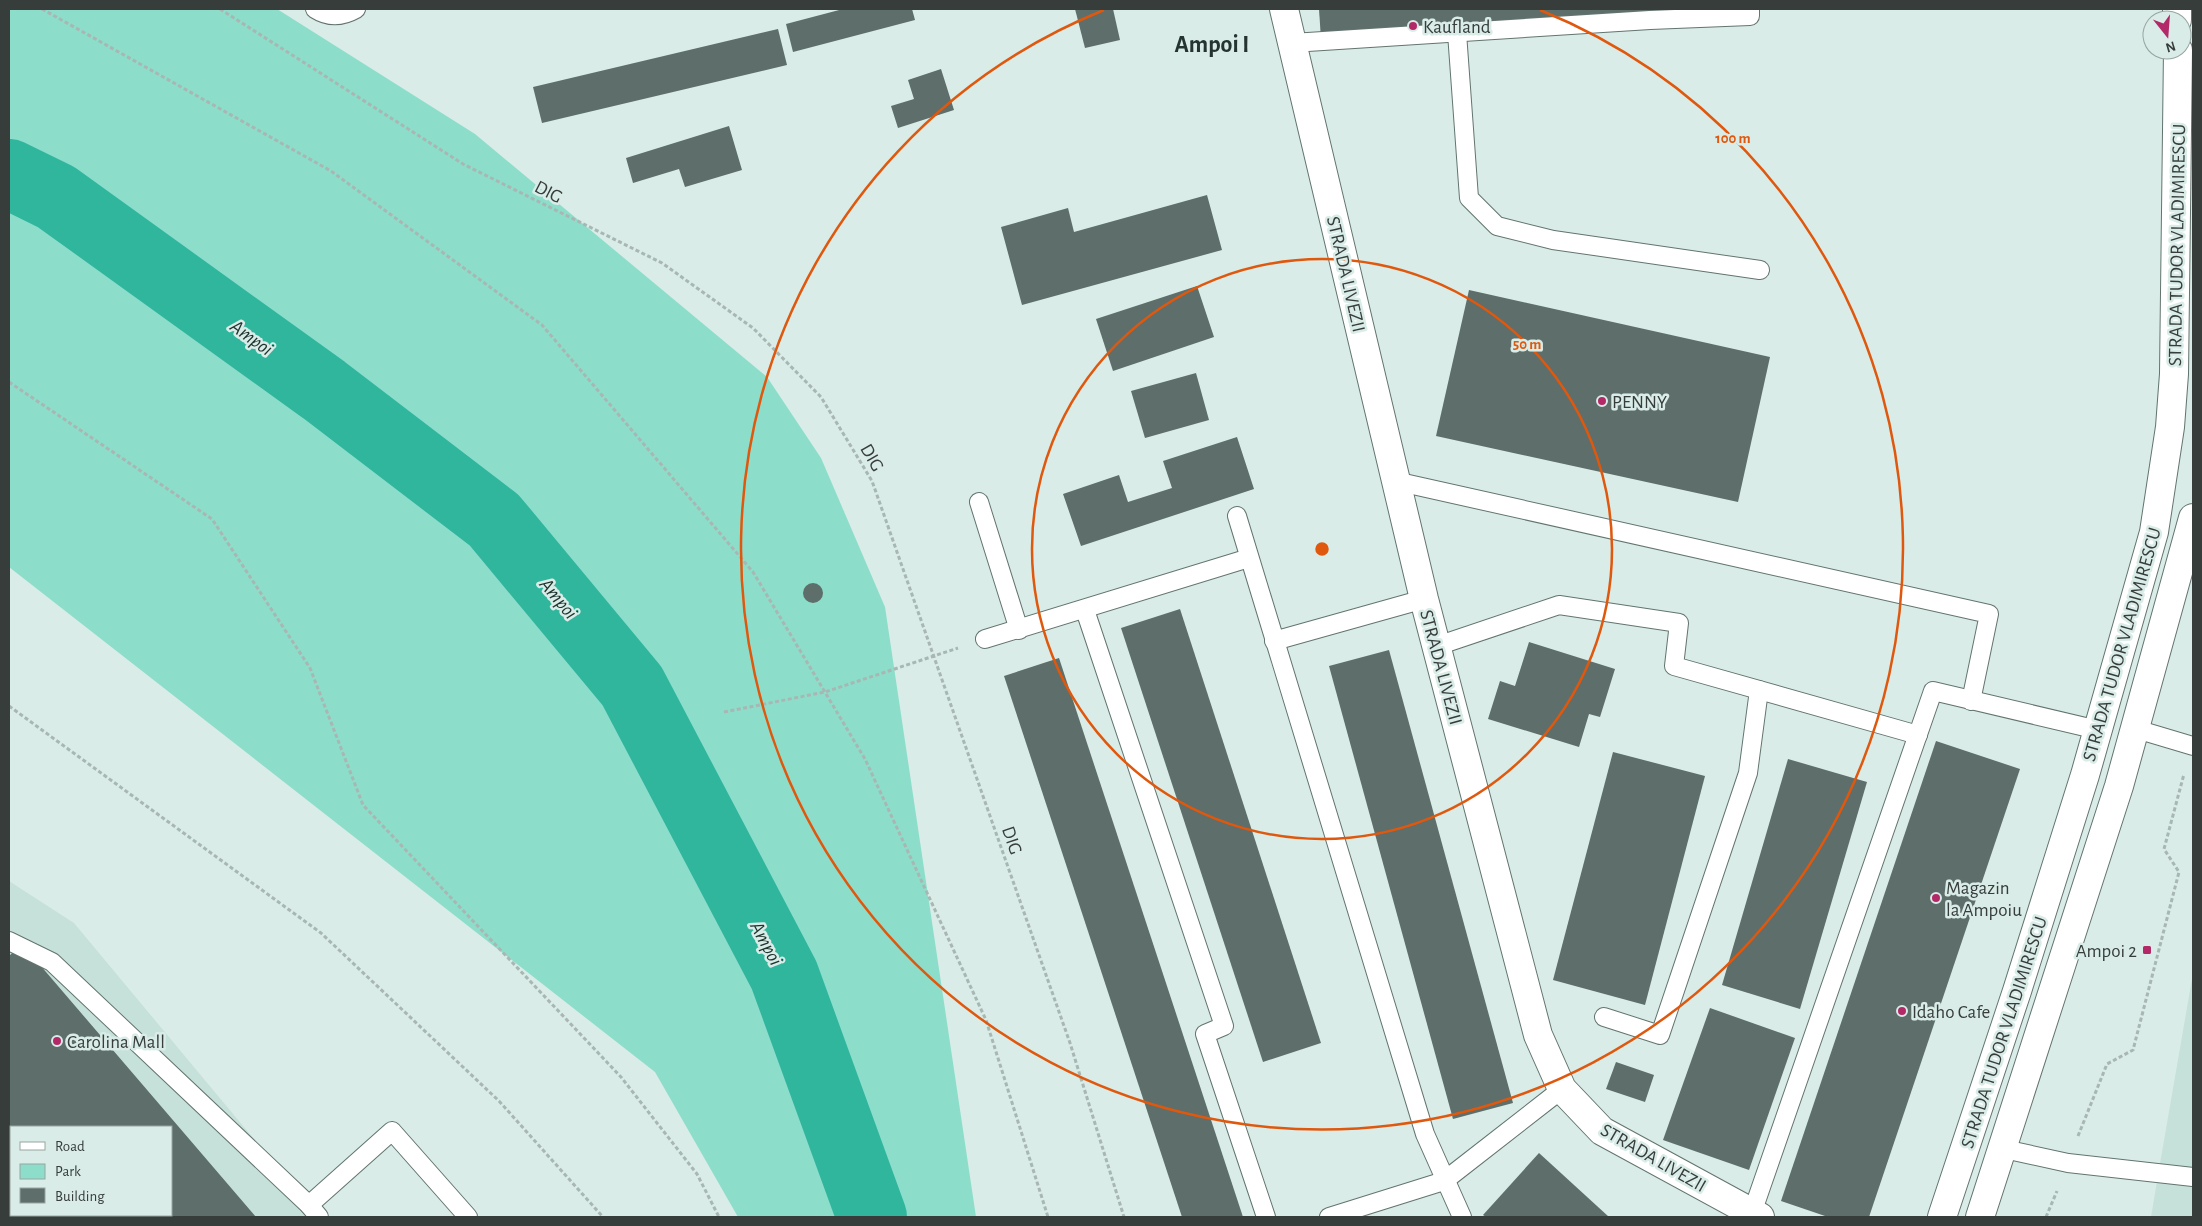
<svg xmlns="http://www.w3.org/2000/svg" width="2202" height="1226" viewBox="0 0 2202 1226" font-family="'Alegreya Sans',sans-serif">
  <style>
    .built { fill: #c6e1d9; fill-rule: evenodd }
    .green { fill: #8dddcb }
    .lines { fill: none; stroke-linecap: round; stroke-linejoin: round }
    .river { stroke: #31b69e; stroke-width: 70 }
    .building { fill: #5e6e6a; fill-rule: evenodd }
    .lane-casing { stroke: #63746f; stroke-width: 20 }
    .street-casing { stroke: #63746f; stroke-width: 30 }
    .primary-casing { stroke: #63746f; stroke-width: 30 }
    .path { stroke: #a8b7b3; stroke-width: 3; stroke-dasharray: 4 2.5; stroke-linecap: butt }
    .lane { stroke: #fff; stroke-width: 18 }
    .street { stroke: #fff; stroke-width: 28 }
    .primary { stroke: #fff; stroke-width: 28 }
    .ring { fill: none; stroke: #df580e; stroke-width: 2.5 }
    .poi-dot { fill: #b32968; stroke: #d9ece7; stroke-width: 2 }
    .labels { text-anchor: middle; stroke-width: 5; stroke-linejoin: round; paint-order: stroke }
    .poi-label { font-size: 19px; fill: #363d3b; stroke: #d9ece7; text-anchor: start }
    .street-label { font-size: 19px; fill: #363d3b; stroke: #d9ece7 }
    .water-label { font-size: 20px; font-style: italic; fill: #1d322d; stroke: #d9ece7 }
    .district-label { font-size: 24px; font-weight: bold; fill: #253430; stroke: #d9ece7 }
    .centre { fill: #df580e; stroke: #d9ece7; stroke-width: 2.5 }
    .ring-label { font-size: 15px; text-anchor: middle; font-weight: bold; fill: #df580e; stroke: #d9ece7; stroke-width: 5; stroke-linejoin: round; paint-order: stroke }
  </style>
  <rect width="100%" height="100%" fill="#d9ece7"/>
  <g class="built">
    <path d="M9,881L74,923L319,1217H9ZM11,1127H171V1215H11Z"/>
    <path d="M2193,973V1217H2151L2158,1175Z"/>
  </g>
  <path class="green" d="M9,9H277L475,134L767,377L821,458L885,607L976,1217H738L655,1072L9,567Z"/>
  <g class="lines">
    <path class="river" d="M9,174L56,197L324,390L494,520L632,686L784,975L872,1217"/>
  </g>
  <g class="building">
    <path d="M843,9H912L915,20L793,52L786,24Z"/>
    <path d="M1075,9H1113L1120,40L1085,48Z"/>
    <path d="M1319,9H1689L1690,14L1321,39Z"/>
    <path d="M778,29L787,65L542,123L533,87Z"/>
    <path d="M941,69L954,110L898,128L891,106L914,99L908,80Z"/>
    <path d="M729,126L742,170L685,187L679,169L633,183L626,158Z"/>
    <path d="M1207,195L1222,250L1022,305L1001,227L1068,208L1074,232Z"/>
    <path d="M1197,286L1214,337L1113,371L1096,319Z"/>
    <path d="M1469,290L1770,357L1738,502L1436,436Z"/>
    <path d="M1196,373L1209,420L1145,438L1131,391Z"/>
    <path d="M1237,437L1254,489L1081,546L1063,494L1119,475L1128,502L1172,488L1163,461Z"/>
    <circle cx="813" cy="593" r="10"/>
    <path d="M1180,609L1321,1043L1263,1062L1121,628Z"/>
    <path d="M1529,642L1615,669L1600,717L1589,714L1579,747L1488,719L1500,681L1515,686Z"/>
    <path d="M1389,650L1513,1103L1453,1119L1329,666Z"/>
    <path d="M1059,658L1243,1217H1182L1004,676Z"/>
    <path d="M1936,741L2020,769L1869,1217H1828L1781,1201Z"/>
    <path d="M1613,752L1705,776L1645,1005L1553,980Z"/>
    <path d="M1788,759L1867,782L1800,1009L1722,985Z"/>
    <path d="M22,944L256,1217H9V956ZM11,1127H171V1215H11Z"/>
    <path d="M1710,1008L1795,1038L1749,1170L1663,1140Z"/>
    <path d="M1616,1062L1654,1075L1645,1102L1606,1089Z"/>
    <path d="M1539,1153L1609,1217H1486L1483,1215Z"/>
  </g>
  <g class="lines">
    <g class="lane-casing">
      <g id="lane">
        <path d="M315,9C329,18 342,17 356,9"/>
        <path d="M1457,33L1469,198L1497,226L1553,240L1760,270"/>
        <path d="M1292,43L1650,20L1750,16V9"/>
        <path d="M1395,481L1989,614L1971,701"/>
        <path d="M979,502L1019,630"/>
        <path d="M1237,516L1425,1134L1462,1217"/>
        <path d="M1085,610L1224,1026L1205,1034L1266,1217"/>
        <path d="M985,639L1249,558"/>
        <path d="M1274,641L1424,599"/>
        <path d="M1437,646L1559,605L1679,623L1674,666L1918,735"/>
        <path d="M2136,729L2193,746"/>
        <path d="M9,941L52,962L309,1205L319,1217"/>
        <path d="M1604,1017L1660,1035L1748,773L1759,690"/>
        <path d="M2004,1149L2068,1163L2193,1177"/>
        <path d="M309,1205L392,1131L468,1217"/>
        <path d="M1752,1213L1933,691L2098,730"/>
        <path d="M1329,1217L1444,1181L1562,1089"/>
      </g>
    </g>
    <g class="street-casing">
      <path id="street" d="M1284,9L1424,599L1538,1035L1562,1089L1602,1131L1760,1217"/>
    </g>
    <g class="primary-casing">
      <g id="primary">
        <path d="M2177,9V20"/>
        <path d="M1942,1217L2017,991L2085,775L2154,532L2170,427L2174,374L2178,50"/>
        <path d="M1980,1217L2119,786L2193,518"/>
      </g>
    </g>
    <g class="path">
      <path d="M42,9L331,171L542,325L753,572L865,759L986,1020L1048,1217"/>
      <path d="M220,9L463,164L662,263L753,328L821,397L872,481L1070,1043L1124,1217"/>
      <path d="M9,382L212,519L310,668L363,805L621,1077L697,1174L719,1217"/>
      <path d="M9,706L321,933L499,1101L603,1217"/>
      <path d="M724,712L825,692L958,648"/>
      <path d="M2078,1136L2107,1064L2133,1050L2179,872L2164,849L2184,774"/>
      <path d="M2046,1217L2057,1191"/>
    </g>
    <use href="#lane" class="lane"/>
    <use href="#street" class="street"/>
    <use href="#primary" class="primary"/>
  </g>
  <g class="ring">
    <circle cx="1322" cy="549" r="290"/>
    <path d="M1540 10A581 581 0 1 1 1104 10"/>
  </g>
  <g class="poi-dot">
    <circle cx="1413" cy="26" r="5"/>
    <circle cx="1602" cy="401" r="5"/>
    <circle cx="1936" cy="898" r="5"/>
    <rect x="2142" y="945" width="10" height="10" rx="2.5"/>
    <circle cx="1902" cy="1011" r="5"/>
    <circle cx="57" cy="1041" r="5"/>
  </g>
  <g class="labels">
    <g class="poi-label">
      <text x="1423" y="33">Kaufland</text>
      <text x="1612" y="408">PENNY</text>
      <text x="1946" y="894">Magazin<tspan x="1946" dy="22">la Ampoiu</tspan></text>
      <text x="2137" y="957" text-anchor="end">Ampoi 2</text>
      <text x="1912" y="1018">Idaho Cafe</text>
      <text x="67" y="1048">Carolina Mall</text>
    </g>
    <g class="street-label">
      <text transform="translate(549 191) rotate(27)" y="7">DIG</text>
      <text transform="translate(2176 245) rotate(-89)" y="7">STRADA TUDOR VLADIMIRESCU</text>
      <text transform="translate(1347 274) rotate(77)" y="7">STRADA LIVEZII</text>
      <text transform="translate(873 457) rotate(60)" y="7">DIG</text>
      <text transform="translate(2121 644) rotate(-74)" y="7">STRADA TUDOR VLADIMIRESCU</text>
      <text transform="translate(1442 667) rotate(75)" y="7">STRADA LIVEZII</text>
      <text transform="translate(1013 840) rotate(71)" y="7">DIG</text>
      <text transform="translate(2003 1032) rotate(-72)" y="7">STRADA TUDOR VLADIMIRESCU</text>
      <text transform="translate(1654 1157) rotate(30)" y="7">STRADA LIVEZII</text>
    </g>
    <g class="water-label">
      <text transform="translate(252 337) rotate(36)" y="7">Ampoi</text>
      <text transform="translate(559 598) rotate(50)" y="7">Ampoi</text>
      <text transform="translate(767 943) rotate(62)" y="7">Ampoi</text>
    </g>
    <g class="district-label">
      <text x="1212" y="52">Ampoi I</text>
    </g>
  </g>
  <circle cx="1322" cy="549" r="8" class="centre"/>
  <g class="ring-label">
    <text x="1733" y="143">100 m</text>
    <text x="1527" y="349">50 m</text>
  </g>
  <rect width="2202" height="1226" fill="none" stroke="#363d3b" stroke-width="20"/>
  <rect x="10" y="1126" width="162" height="90" fill="#d9ece7" stroke="#98a6a2"/>
  <rect x="20" y="1142" width="25" height="8" fill="#ffffff" stroke="#98a6a2"/>
  <text x="55" y="1151" font-size="15" fill="#363d3b">Road</text>
  <rect x="20" y="1164" width="25" height="15" fill="#8dddcb" stroke="#98a6a2"/>
  <text x="55" y="1176" font-size="15" fill="#363d3b">Park</text>
  <rect x="20" y="1188" width="25" height="15" fill="#5e6e6a" stroke="#98a6a2"/>
  <text x="55" y="1201" font-size="15" fill="#363d3b">Building</text>
  <g transform="translate(2167 35) rotate(163)"><circle r="24" fill="#d9ece7" stroke="#98a6a2"/>
  <path d="M0-4L9 19L0 12L-9 19Z" fill="#b32968"/>
  <text y="-8" font-size="14" font-weight="bold" text-anchor="middle" fill="#363d3b">N</text>
  </g>
</svg>
